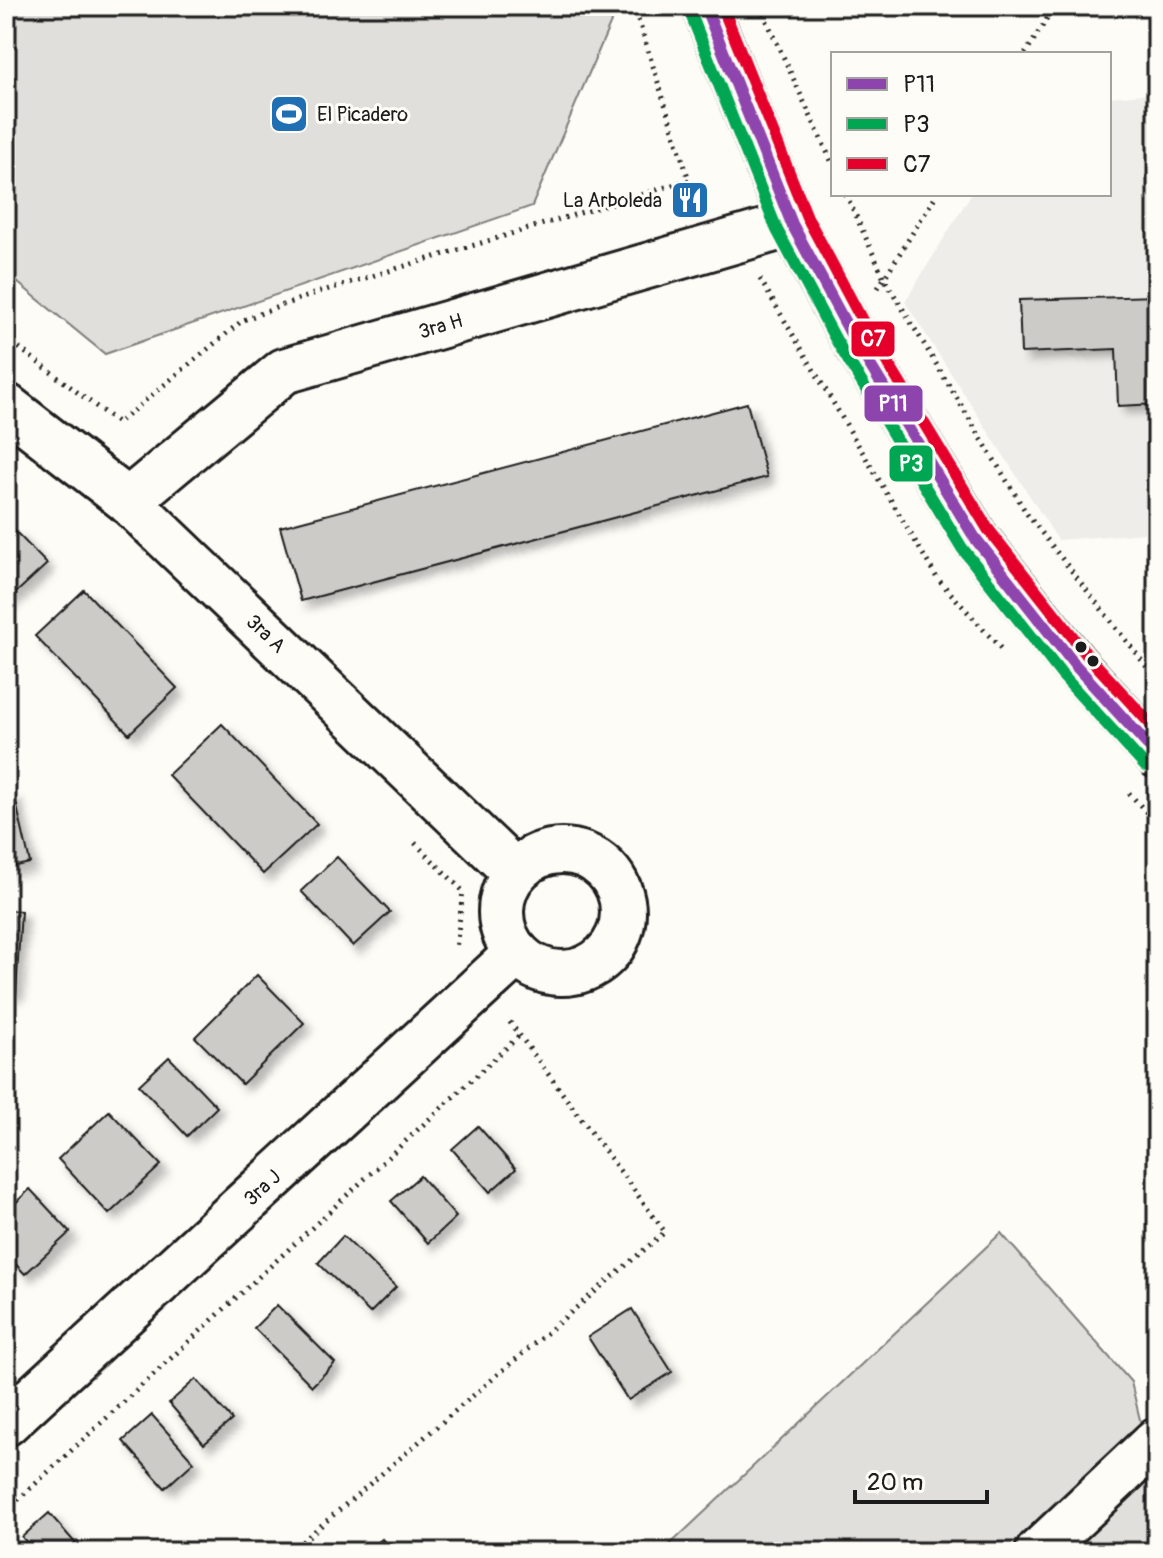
<svg xmlns="http://www.w3.org/2000/svg" width="1163" height="1558" viewBox="0 0 1163 1558" font-family="Pangolin,sans-serif">
  <style>
    .built { fill: #eeede9 }
    .green { fill: #e0dfdb; stroke: #7e7e7c; stroke-width: 2 }
    .building { fill: #cccbc8; stroke: #1c1c1c; stroke-width: 2; filter: url(#shadow) }
    .lines { fill: none; stroke-linecap: round; stroke-linejoin: round }
    .minor-casing { stroke: #1c1c1c; stroke-width: 50 }
    .secondary-casing { stroke: #1c1c1c; stroke-width: 50 }
    .path { stroke: #1c1c1c; stroke-width: 5; stroke-dasharray: 2 6; stroke-linecap: butt }
    .minor { stroke: #fdfcf7; stroke-width: 44 }
    .secondary { stroke: #fdfcf7; stroke-width: 44 }
    .bus-1-casing { stroke: #fdfcf7; stroke-width: 18 }
    .bus-2-casing { stroke: #fdfcf7; stroke-width: 18 }
    .bus-3-casing { stroke: #fdfcf7; stroke-width: 18 }
    .bus-1 { stroke: #8e44ad; stroke-width: 12 }
    .bus-2 { stroke: #00a651; stroke-width: 12 }
    .bus-3 { stroke: #e4002b; stroke-width: 12 }
    .bus-dot { fill: #1c1c1c; stroke: #fdfcf7; stroke-width: 3 }
    .labels { text-anchor: middle; stroke-width: 6; stroke-linejoin: round; paint-order: stroke }
    .poi-label { font-size: 20px; fill: #1c1c1c; stroke: #fdfcf7; text-anchor: start }
    .street-label { font-size: 20px; fill: #1c1c1c; stroke: #fdfcf7 }
    .line-badge { stroke: #fdfcf7; stroke-width: 3 }
    .badge-label { font-size: 22px; text-anchor: middle; font-weight: bold; fill: #fff }
  </style>
  <defs>
    <filter id="shadow"><feDropShadow dx="7" dy="7" stdDeviation="4" flood-color="#0004"/></filter>
  </defs>
  <rect width="100%" height="100%" fill="#fdfcf7"/>
  <filter id="ink" filterUnits="userSpaceOnUse"><feTurbulence type="fractalNoise" baseFrequency=".0125" numOctaves="2"/><feDisplacementMap in="SourceGraphic" scale="16" xChannelSelector="R" yChannelSelector="G"/><feConvolveMatrix kernelMatrix="1 2 1 2 8 2 1 2 1" color-interpolation-filters="sRGB"/></filter>
  <g filter="url(#ink)">
    <path class="built" d="M1157,93V532L1058,540L905,302L971,194H1109V97Z"/>
    <g class="green">
      <path d="M6,6H606L611,22L532,206L105,354L6,273Z"/>
      <path d="M1001,1233L1131,1382L1157,1491V1552H662Z"/>
    </g>
    <g class="building">
      <path d="M1157,296V404L1118,406L1116,349L1021,353L1019,300Z"/>
      <path d="M747,403L767,477L301,601L280,527Z"/>
      <path d="M14,530L47,564L6,602V538Z"/>
      <path d="M84,590L177,688L129,734L35,636Z"/>
      <path d="M222,724L317,824L263,874L168,775Z"/>
      <path d="M14,794L30,863L6,868V796Z"/>
      <path d="M337,857L390,912L353,946L301,891Z"/>
      <path d="M6,910L21,911L16,993L6,992Z"/>
      <path d="M257,975L304,1023L242,1084L195,1037Z"/>
      <path d="M169,1057L217,1107L187,1136L139,1085Z"/>
      <path d="M109,1111L161,1165L109,1214L58,1159Z"/>
      <path d="M478,1126L516,1169L490,1192L452,1149Z"/>
      <path d="M420,1176L456,1217L428,1243L391,1201Z"/>
      <path d="M30,1189L70,1232L25,1274L6,1254V1212Z"/>
      <path d="M343,1236L396,1287L370,1313L318,1263Z"/>
      <path d="M277,1305L335,1363L312,1386L254,1328Z"/>
      <path d="M632,1309L672,1372L628,1400L588,1337Z"/>
      <path d="M196,1379L232,1420L204,1444L169,1403Z"/>
      <path d="M152,1415L194,1462L165,1488L123,1441Z"/>
      <path d="M49,1513L83,1552H35L22,1537Z"/>
      <path d="M382,1539L394,1552H367Z"/>
    </g>
    <g class="lines">
      <g class="minor-casing">
        <g id="minor">
          <path id="s1" d="M6,406L128,501L515,872"/>
          <path id="s2" d="M128,501L284,371L792,224"/>
          <circle cx="562" cy="912" r="61"/>
          <path id="s3" d="M6,1423L517,953"/>
        </g>
      </g>
      <g class="secondary-casing">
        <g id="secondary">
          <path d="M705,6L792,224L850,332L975,538L1075,665L1157,755"/>
          <path d="M1038,1552L1157,1440"/>
        </g>
      </g>
      <g class="path">
        <path d="M760,6L833,165"/>
        <path d="M1025,54L1055,6"/>
        <path d="M846,194L884,278L1027,514L1157,680"/>
        <path d="M760,279L937,578L1003,651"/>
        <path d="M878,288L937,194"/>
        <path d="M6,338L118,423L243,320L316,293L689,180L634,6"/>
        <path d="M1129,793L1157,824"/>
        <path d="M415,843L463,891L456,949"/>
        <path d="M6,1511L519,1036"/>
        <path d="M290,1552L665,1232L509,1021"/>
      </g>
      <use href="#minor" class="minor"/>
      <use href="#secondary" class="secondary"/>
      <g class="bus-1-casing">
        <path id="bus-1" d="M705,6L792,224L850,332L975,538L1075,665L1157,755"/>
      </g>
      <g class="bus-2-casing">
        <path id="bus-2" d="M690,12L777,230L836,340L962,548L1062,675L1145,766"/>
      </g>
      <g class="bus-3-casing">
        <path id="bus-3" d="M722,6L807,217L864,324L988,529L1087,655L1157,731"/>
      </g>
      <use href="#bus-1" class="bus-1"/>
      <use href="#bus-2" class="bus-2"/>
      <use href="#bus-3" class="bus-3"/>
    </g>
  </g>
  <defs>
    <g id="stadium-square" transform="scale(2)"><rect x="-9" y="-9" width="18" height="18" rx="4" fill="#1f6fb2" stroke="#fdfcf7"/><path d="M0-5a6.5 5 0 1 0 0 10a6.5 5 0 1 0 0-10ZM-3.5-1.8h7v3.6h-7Z" fill="#fff"/></g>
    <g id="restaurant-square" transform="scale(2)"><rect x="-9" y="-9" width="18" height="18" rx="4" fill="#1f6fb2" stroke="#fdfcf7"/><path d="M-5-6h1v4h1v-4h1v4h1v-4h1v5L-1.5 .5V6h-2V.5L-5-1ZM5-6V6H3V1.5H1.5Q1.5-4 5-6Z" fill="#fff"/></g>
  </defs>
  <g fill-rule="evenodd">
    <use href="#stadium-square" x="289" y="114"/>
    <use href="#restaurant-square" x="690" y="200"/>
  </g>
  <g class="bus-dot">
    <circle cx="1081" cy="647" r="7"/>
    <circle cx="1093" cy="661" r="7"/>
  </g>
  <g class="labels">
    <g class="poi-label">
      <text x="317" y="121">El Picadero</text>
      <text x="662" y="207" text-anchor="end">La Arboleda</text>
    </g>
    <g class="street-label">
      <text dy="7" stroke="none"><textPath href="#s2" startOffset="366">3ra H</textPath></text>
      <text dy="7" stroke="none"><textPath href="#s1" startOffset="346">3ra A</textPath></text>
      <text dy="7" stroke="none"><textPath href="#s3" startOffset="348">3ra J</textPath></text>
    </g>
  </g>
  <g class="line-badge">
    <rect x="850" y="320" width="46" height="38" rx="8" fill="#e4002b"/>
    <rect x="863" y="384" width="61" height="39" rx="8" fill="#8e44ad"/>
    <rect x="888" y="444" width="46" height="39" rx="8" fill="#00a651"/>
  </g>
  <g class="badge-label">
    <text x="873" y="346">C7</text>
    <text x="893" y="411">P11</text>
    <text x="911" y="471">P3</text>
  </g>
  <rect width="1163" height="1558" fill="none" stroke="#fdfcf7" stroke-width="32"/>
  <rect x="16" y="16" width="1131" height="1526" fill="none" stroke="#1c1c1c" stroke-width="3" filter="url(#ink)"/>
  <rect x="831" y="52" width="280" height="144" fill="#fdfcf7" stroke="#a3a29f" stroke-width="2"/>
  <rect x="847" y="78" width="40" height="12" fill="#8e44ad" stroke="#a3a29f" stroke-width="2"/>
  <text x="903" y="92" font-size="24" fill="#1c1c1c">P11</text>
  <rect x="847" y="118" width="40" height="12" fill="#00a651" stroke="#a3a29f" stroke-width="2"/>
  <text x="903" y="132" font-size="24" fill="#1c1c1c">P3</text>
  <rect x="847" y="158" width="40" height="12" fill="#e4002b" stroke="#a3a29f" stroke-width="2"/>
  <text x="903" y="172" font-size="24" fill="#1c1c1c">C7</text>
  <path d="M855 1490v12h132v-12" fill="none" stroke="#1c1c1c" stroke-width="4"/>
  <text x="867" y="1490" font-size="24" fill="#1c1c1c" stroke="#fdfcf7" stroke-width="6" paint-order="stroke">20 m</text>
</svg>
